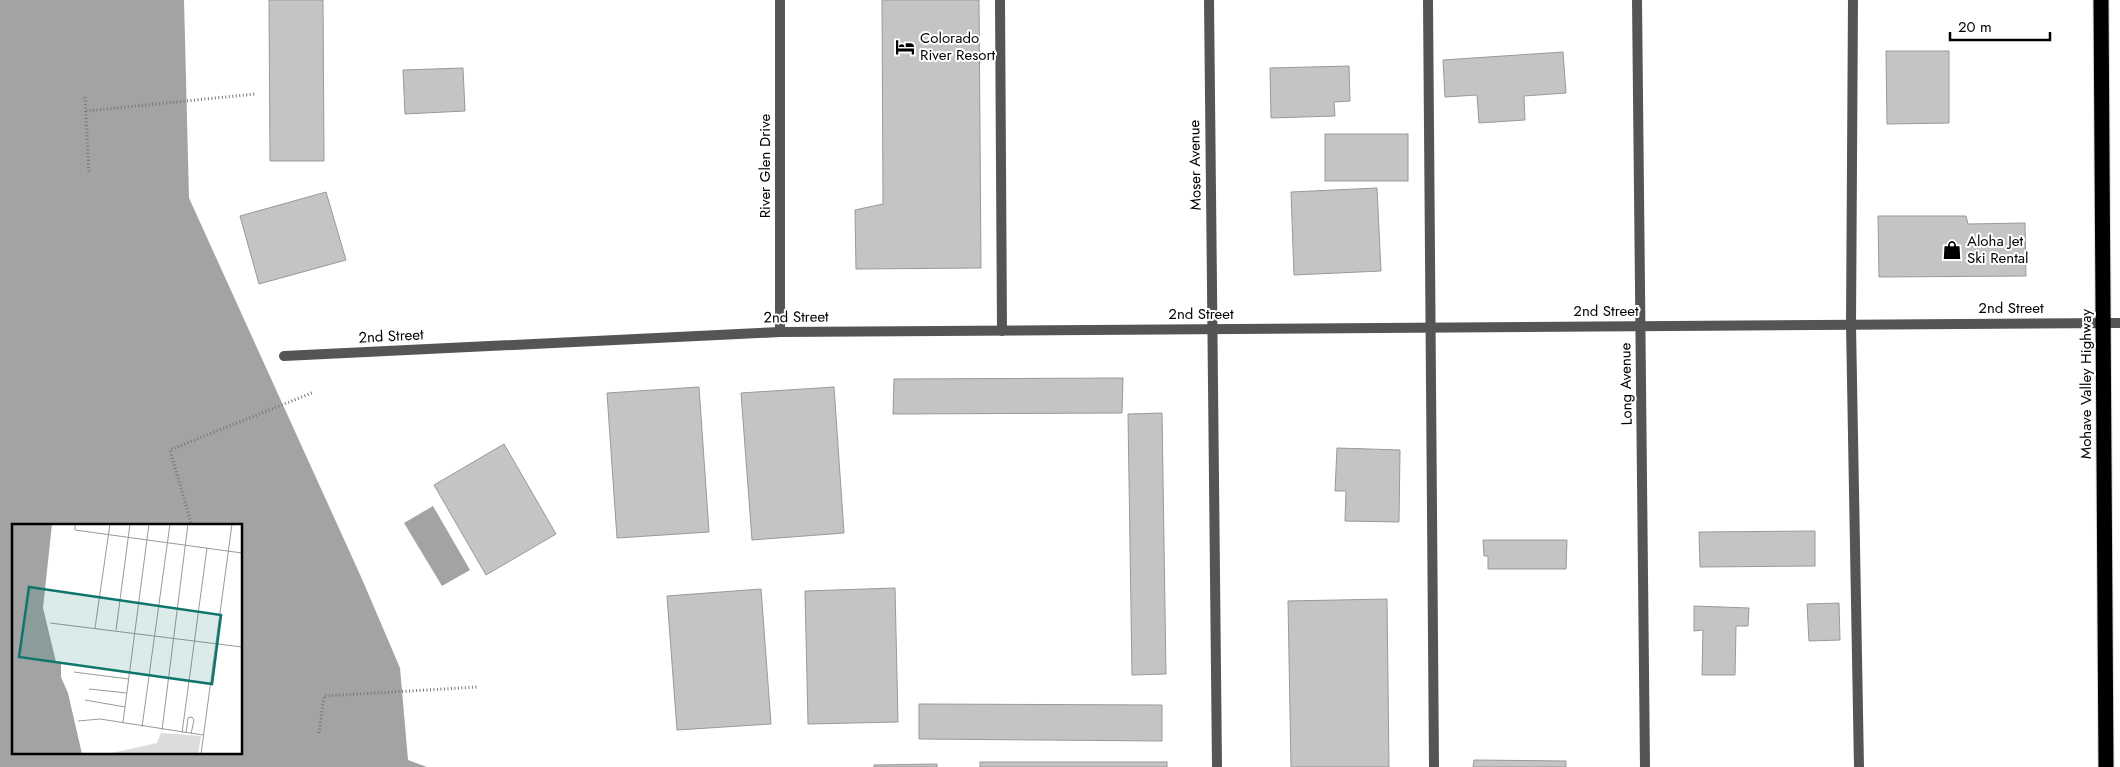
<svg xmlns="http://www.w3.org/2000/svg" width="2120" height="767" viewBox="0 0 2120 767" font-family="Jost,sans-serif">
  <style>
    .water { fill: #a3a3a3; fill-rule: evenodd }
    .building { fill: #c4c4c4; stroke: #999 }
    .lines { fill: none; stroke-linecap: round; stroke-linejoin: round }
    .highway-casing { stroke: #dbdbdb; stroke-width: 17 }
    .path { stroke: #777; stroke-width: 3; stroke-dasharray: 1 2.5; stroke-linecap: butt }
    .lane { stroke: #555; stroke-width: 10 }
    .street { stroke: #555; stroke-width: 10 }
    .highway { stroke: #000; stroke-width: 15 }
    .labels { text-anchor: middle; stroke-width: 4; stroke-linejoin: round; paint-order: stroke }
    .poi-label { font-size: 15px; fill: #000; stroke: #fff; text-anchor: start }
    .street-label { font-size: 15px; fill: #000; stroke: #fff }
    .inset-road { fill: none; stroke: #999; stroke-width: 1 }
    .view { fill: #0f766e; fill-opacity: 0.15; stroke: #0f766e; stroke-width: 2.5 }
    .inset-edge { fill: none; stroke: #000; stroke-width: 2.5 }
  </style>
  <rect width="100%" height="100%" fill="#fff"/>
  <g class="water">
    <path d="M0,0H184L189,198L362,579L400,668L408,760L427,767H0ZM14,526H241V753H14Z"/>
    <path d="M433,506L470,570L442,586L404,523Z"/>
  </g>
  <g class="building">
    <path d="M269,0H323L324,161H270Z"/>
    <path d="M882,0H979L981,268L856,269L855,210L883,204Z"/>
    <path d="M1886,51H1949V123L1887,124Z"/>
    <path d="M1563,52L1566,93L1524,96L1525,120L1479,123L1477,95L1445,97L1443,60Z"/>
    <path d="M1349,66L1350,101L1334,102L1335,116L1271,118L1270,68Z"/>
    <path d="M463,68L465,111L405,114L403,70Z"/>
    <rect x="1325" y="134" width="83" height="47"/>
    <path d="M1377,188L1381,271L1294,275L1291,192Z"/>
    <path d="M326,192L346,260L259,284L240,216Z"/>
    <path d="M1878,216H1966L1968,224L2025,223L2026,276L1879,277Z"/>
    <path d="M1123,378L1122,413L893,414L894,379Z"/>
    <path d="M699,387L709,532L617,538L607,393Z"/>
    <path d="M834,387L844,533L752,540L741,393Z"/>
    <path d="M1162,413L1166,674L1132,675L1128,414Z"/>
    <path d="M504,444L556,534L486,575L434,485Z"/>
    <path d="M1337,448L1400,450L1399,522L1345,521L1346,491H1335Z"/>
    <path d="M1815,531V566L1700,567L1699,532Z"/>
    <path d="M1483,540H1567L1566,569H1488V556H1484Z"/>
    <path d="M895,588L898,722L808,724L805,591Z"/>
    <path d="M761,589L771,724L677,730L667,596Z"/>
    <path d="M1387,599L1389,767H1291L1288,601Z"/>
    <path d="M1839,603L1840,640L1809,641L1807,604Z"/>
    <path d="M1694,606L1749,608L1748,626H1736L1735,675H1702L1703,630L1694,631Z"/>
    <path d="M919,704L1162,705V741L919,739Z"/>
    <path d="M1474,760L1566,761V767H1473Z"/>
    <rect x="980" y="762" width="187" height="5"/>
    <path d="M937,764V767H874V765Z"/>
  </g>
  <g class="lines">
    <g class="highway-casing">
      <path id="highway" d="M2101,0L2106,767"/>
    </g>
    <g class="path">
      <path d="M85,97L89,174"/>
      <path d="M86,111L255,94"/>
      <path d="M192,526L170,450L314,392"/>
      <path d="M319,733L324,696L477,687"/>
    </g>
    <g class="lane">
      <path d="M1000,0L1002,331"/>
      <path d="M1428,0L1434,767"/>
      <path d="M1853,0L1851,325L1859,767"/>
    </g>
    <g class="street">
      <path d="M780,0V332"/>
      <path d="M1209,0L1217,767"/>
      <path d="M1637,0L1645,767"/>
      <path d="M284,356L780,332L2120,323"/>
    </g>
    <use href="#highway" class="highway"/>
  </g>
  <defs>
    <g id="hotel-bare" transform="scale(1.5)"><path d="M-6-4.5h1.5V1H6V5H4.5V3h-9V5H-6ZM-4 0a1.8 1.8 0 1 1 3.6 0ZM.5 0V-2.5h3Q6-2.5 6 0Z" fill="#000" stroke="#fff" stroke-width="2.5" paint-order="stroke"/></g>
    <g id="shop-bare" transform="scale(1.5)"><path d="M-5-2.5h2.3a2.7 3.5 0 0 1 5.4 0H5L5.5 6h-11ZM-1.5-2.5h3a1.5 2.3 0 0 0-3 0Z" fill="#000" stroke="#fff" stroke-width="2.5" paint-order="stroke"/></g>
  </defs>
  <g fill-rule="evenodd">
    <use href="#hotel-bare" x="905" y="47"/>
    <use href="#shop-bare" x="1952" y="250"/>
  </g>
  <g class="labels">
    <g class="poi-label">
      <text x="920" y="43">Colorado<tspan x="920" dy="17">River Resort</tspan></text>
      <text x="1967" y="246">Aloha Jet<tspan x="1967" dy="17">Ski Rental</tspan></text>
    </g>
    <g class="street-label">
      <text transform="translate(1195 165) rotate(-91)" y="5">Moser Avenue</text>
      <text transform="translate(765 166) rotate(-90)" y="5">River Glen Drive</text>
      <text x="2011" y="313">2nd Street</text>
      <text x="1606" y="316">2nd Street</text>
      <text x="1201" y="319">2nd Street</text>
      <text transform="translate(796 317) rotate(-1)" y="5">2nd Street</text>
      <text transform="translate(391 336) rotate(-3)" y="5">2nd Street</text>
      <text transform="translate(1626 384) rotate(-91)" y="5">Long Avenue</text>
      <text transform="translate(2086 384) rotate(-90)" y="5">Mohave Valley Highway</text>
    </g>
  </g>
  <g transform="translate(12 524)">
    <rect width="230" height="230" fill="#fff"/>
    <path d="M149,209L189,212L186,230H95L145,219Z" fill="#dcdcdc"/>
    <path d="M0,0H40L31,84L44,138L49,140V153L56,169L70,230H0Z" fill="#a3a3a3"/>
    <path class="inset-road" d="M63,0V6L230,29M38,99L230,123M83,104L98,0M104,106L118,0M62,148L117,155M77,165L115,169M73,176L113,183M66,197L88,195L191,211M111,198L137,0M130,203L158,0M150,206L176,0M170,209L195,24M174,209L176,194L180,193L182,196L179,210M189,230L220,0"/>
    <path class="view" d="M17,63L209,91L200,160L7,133Z"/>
    <rect width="230" height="230" class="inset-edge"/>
  </g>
  <path d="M1950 32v8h100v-8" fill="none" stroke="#000000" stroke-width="2.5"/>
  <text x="1958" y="32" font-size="15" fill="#000000" stroke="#ffffff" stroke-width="4" paint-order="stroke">20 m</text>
</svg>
